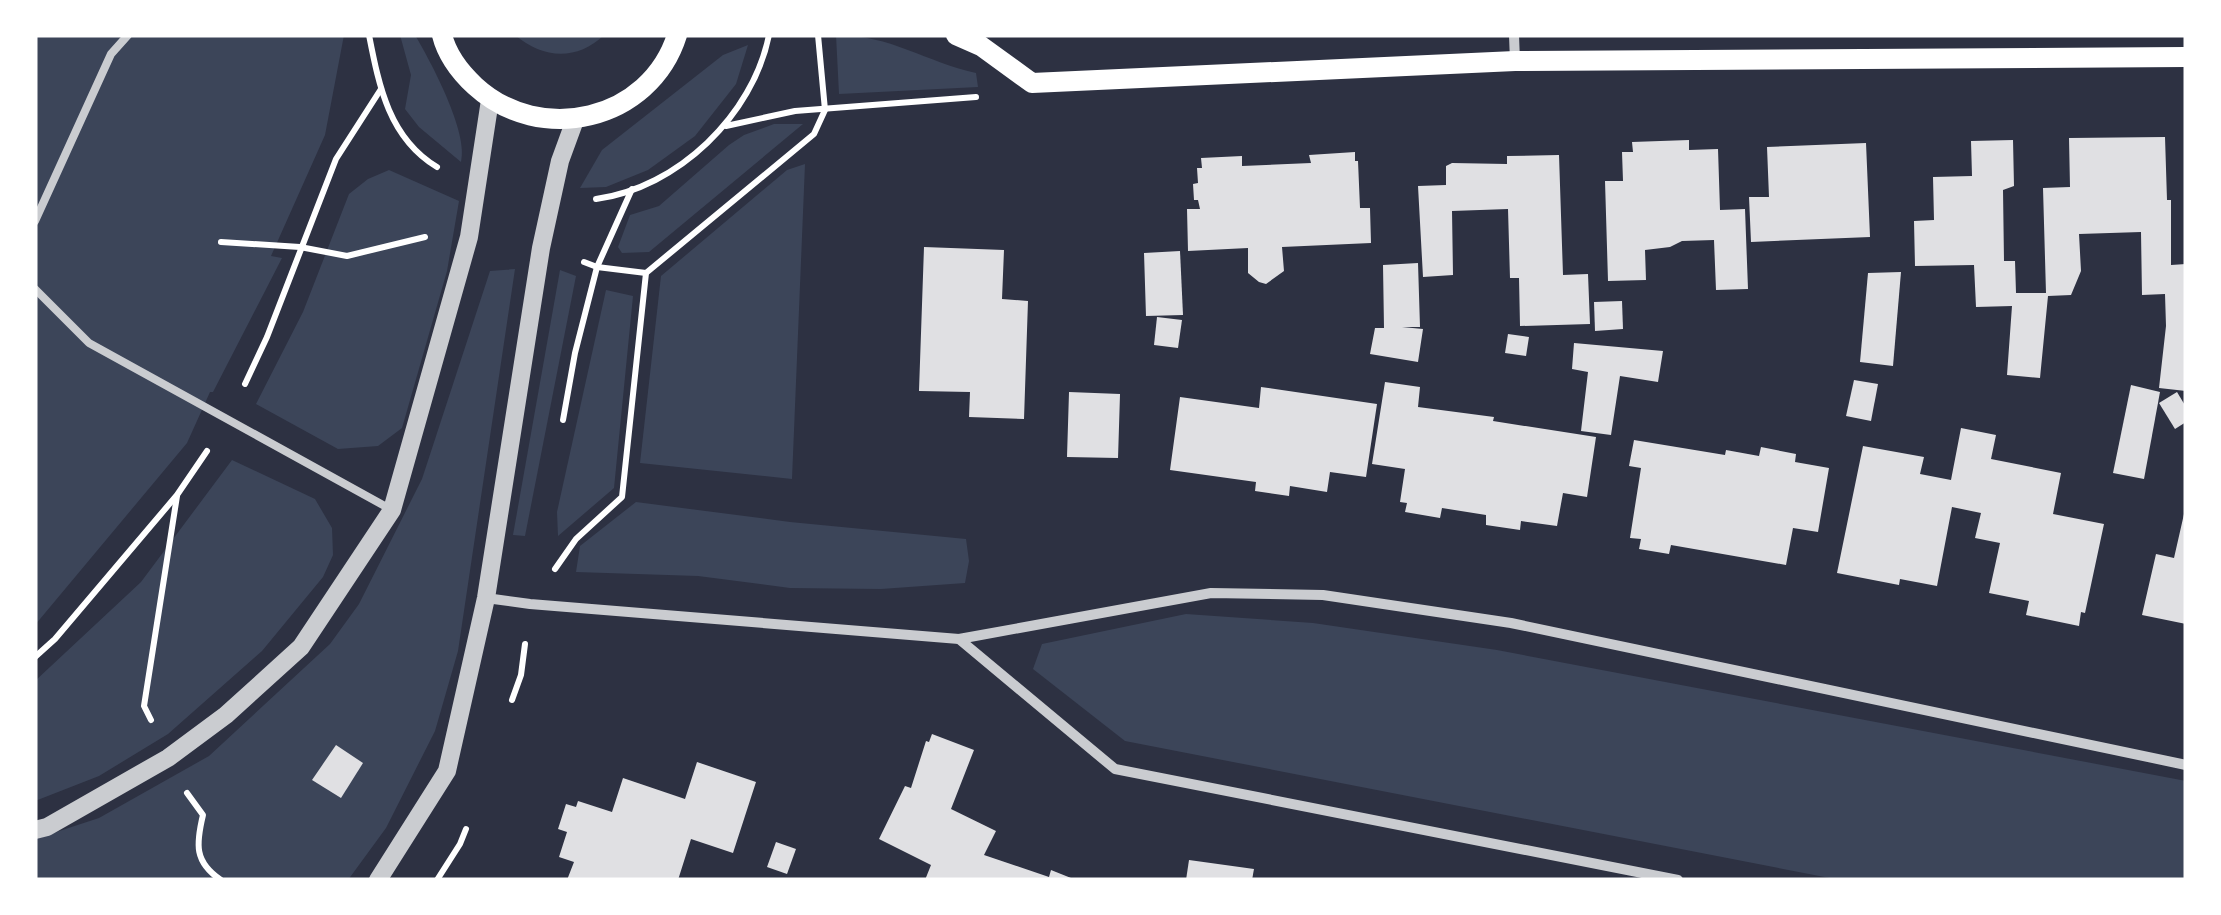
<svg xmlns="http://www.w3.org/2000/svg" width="2221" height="915" viewBox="0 0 2221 915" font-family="'Work Sans',sans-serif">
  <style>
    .green { fill: #3c4559 }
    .building { fill: #e0e0e3 }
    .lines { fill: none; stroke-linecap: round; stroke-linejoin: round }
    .path { stroke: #fff; stroke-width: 6 }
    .service { stroke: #caccd0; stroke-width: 8 }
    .minor { stroke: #caccd0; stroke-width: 10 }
    .tertiary { stroke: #caccd0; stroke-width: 18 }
    .secondary { stroke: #fff; stroke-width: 20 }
  </style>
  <rect width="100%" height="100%" fill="#2d3142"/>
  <g class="green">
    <path d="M35,35H344L325,135L271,256L282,258L213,392H210L187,443L35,625Z"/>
    <path d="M400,35H415C431,62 469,133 461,162L419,127L405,109L411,75Z"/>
    <path d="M515,35H604C577,61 543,59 515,35Z"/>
    <path d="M836,35C891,35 926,62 976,73L978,87L839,94Z"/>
    <path d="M748,45L736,84L695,136L648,170L606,187L580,188L602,150L723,55Z"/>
    <path d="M774,124H803L649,252L622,253L618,247L630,215L659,206L729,145L744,135Z"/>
    <path d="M805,164L792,479L640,463L661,276L787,170Z"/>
    <path d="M389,170L459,201L447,271L402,428L378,446L338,449L256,404L303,312L349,194L368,179Z"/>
    <path d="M515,269L458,651L435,731L386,828L348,880H35V839L99,818L209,756L330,644L359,604L422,479L490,271Z"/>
    <path d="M560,270L576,276L525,536L513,535Z"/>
    <path d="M606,290L633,296L614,488L558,536L557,512Z"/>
    <path d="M232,460L315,499L332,528L333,555L323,577L262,651L168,734L99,776L35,801V681L141,582Z"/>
    <path d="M636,502L790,522L966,539L969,561L965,583L881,589L790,588L698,576L576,572L580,546Z"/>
    <path d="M1186,614L1313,623L1497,650L2186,781V880H1840L1125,741L1033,669L1042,644Z"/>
  </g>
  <g class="building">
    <path d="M2165,137L2167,200H2171V265L2186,264V391L2159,388L2166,326L2165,294L2142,295L2141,232L2079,234L2081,271L2071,295L2048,296L2040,378L2007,375L2012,306L1976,307L1974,265L1915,266L1914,221L1934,220L1933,177L1972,176L1971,141L2013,140L2014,186L2003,190L2004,261H2015L2016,293H2046L2043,188L2070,187L2069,138Z"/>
    <path d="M1689,140V150L1718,149L1720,210L1745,209L1748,289L1716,290L1714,240L1682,241L1670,247L1645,250L1646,280L1608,281L1605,181H1623L1622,152H1633L1632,142Z"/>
    <path d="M1866,143L1870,237L1751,242L1749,197H1769L1767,147Z"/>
    <path d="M1355,152V161H1358L1360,208H1370L1371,243L1282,247L1284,271L1266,284L1259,282L1248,273V248L1188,251L1187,209H1200L1198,200H1194L1193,184L1198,183L1197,168H1202L1201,158L1242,156V166L1311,163L1309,155Z"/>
    <path d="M1559,155L1563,275L1588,274L1590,324L1520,326L1519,278H1510L1508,209L1452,211L1453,275L1423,277L1418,186L1446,185V166L1452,163L1507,164V156Z"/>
    <path d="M924,247L1004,250L1002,299L1028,301L1024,419L969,417L970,392L919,391Z"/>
    <path d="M1180,251L1183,315L1146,316L1144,253Z"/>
    <path d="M1418,263L1420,327H1402L1423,329L1418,362L1370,354L1375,328H1384L1383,265Z"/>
    <path d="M1901,272L1893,366L1860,362L1868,273Z"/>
    <path d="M1622,301L1623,329L1595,331L1594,302Z"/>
    <path d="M1157,317L1182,320L1178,348L1154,345Z"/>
    <path d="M1508,334L1529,337L1526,356L1505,353Z"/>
    <path d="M1574,343L1663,351L1658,382L1620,376L1611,435L1581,431L1588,372L1572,369Z"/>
    <path d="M1854,380L1878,384L1871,421L1846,416Z"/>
    <path d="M1385,382L1420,387L1418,407L1494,417L1493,421L1596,437L1587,497L1563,493L1557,526L1521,521L1520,530L1486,525V515L1442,508L1440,518L1405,512L1407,503L1400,502L1405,469L1372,464Z"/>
    <path d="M2131,385L2160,392L2144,479L2113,473Z"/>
    <path d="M1261,387L1377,404L1366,477L1330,472L1327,492L1290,486L1289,496L1255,491L1256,482L1170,470L1180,397L1259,408Z"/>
    <path d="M1069,392L1120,394L1118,458L1067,457Z"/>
    <path d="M2177,392L2186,407V422L2175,429L2159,403Z"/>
    <path d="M1961,428L1996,435L1991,459L2061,473L2053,514L2104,524L2085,613L2081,612L2079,626L2026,615L2029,601L1989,593L2000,543L1975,538L1981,513L1952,507L1937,586L1900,579L1899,585L1837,573L1863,446L1924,457L1920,474L1951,480Z"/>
    <path d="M1634,440L1725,455L1726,450L1759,456L1761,447L1796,454L1795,462L1829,468L1818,532L1793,528L1786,565L1671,545L1669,554L1639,549L1641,539L1630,538L1641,468L1629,466Z"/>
    <path d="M2184,514H2186V624L2142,615L2156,554L2174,558Z"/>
    <path d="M932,734L974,750L951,809L996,831L984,855L1049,877L1051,870L1076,880H925L931,865L879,839L905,786L911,788L926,741L929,742Z"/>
    <path d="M336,745L363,763L341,798L312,780Z"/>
    <path d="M697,762L756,782L733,853L691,839L678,880H567L574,862L559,857L567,832L558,829L566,804L576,807L578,801L612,812L623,778L685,799Z"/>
    <path d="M776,842L796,849L787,874L767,867Z"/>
    <path d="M1189,860L1254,869L1252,880H1186Z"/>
  </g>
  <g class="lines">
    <g class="path">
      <path d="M369,35C379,86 389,138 437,167"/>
      <path d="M726,126L795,111L976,97"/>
      <path d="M596,199C678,188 753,115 769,35"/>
      <path d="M221,242L300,247L347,256L425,237"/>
      <path d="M584,262L597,267L646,273"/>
      <path d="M245,384L267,337L336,159L381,89"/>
      <path d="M563,420L575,353L597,267L632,189"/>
      <path d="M555,569L576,539L622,497L646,273L814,134L825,110L818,35"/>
      <path d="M35,657L55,639L177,495L207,451"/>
      <path d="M512,700L521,675L525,644"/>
      <path d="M151,720L144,706L177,496"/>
      <path d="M187,793L203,815C196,844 194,862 221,880"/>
      <path d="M437,880L460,844L466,829"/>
    </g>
    <g class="service">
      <path d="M35,221L111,54L128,35"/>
      <path d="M35,289L89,343L392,510"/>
    </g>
    <g class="minor">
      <path d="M1514,35L1515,61"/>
      <path d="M486,598L530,604L959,639L1211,593L1323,595L1511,623L2186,765"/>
      <path d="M959,639L1115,769L1678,880"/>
    </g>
    <g class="tertiary">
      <path d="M35,830L47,827L168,758L226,715L301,647L392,510L469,237L490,100"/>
      <path d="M378,880L447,771L486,598L541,248L560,161L575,120"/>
    </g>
    <g class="secondary">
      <path d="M442,35C447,55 461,73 475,86C540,146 650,121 677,35"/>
      <path d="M956,35L981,46L1032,83L1515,61L2186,57"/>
    </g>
  </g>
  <rect width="2221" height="915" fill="none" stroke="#ffffff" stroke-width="75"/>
</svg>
